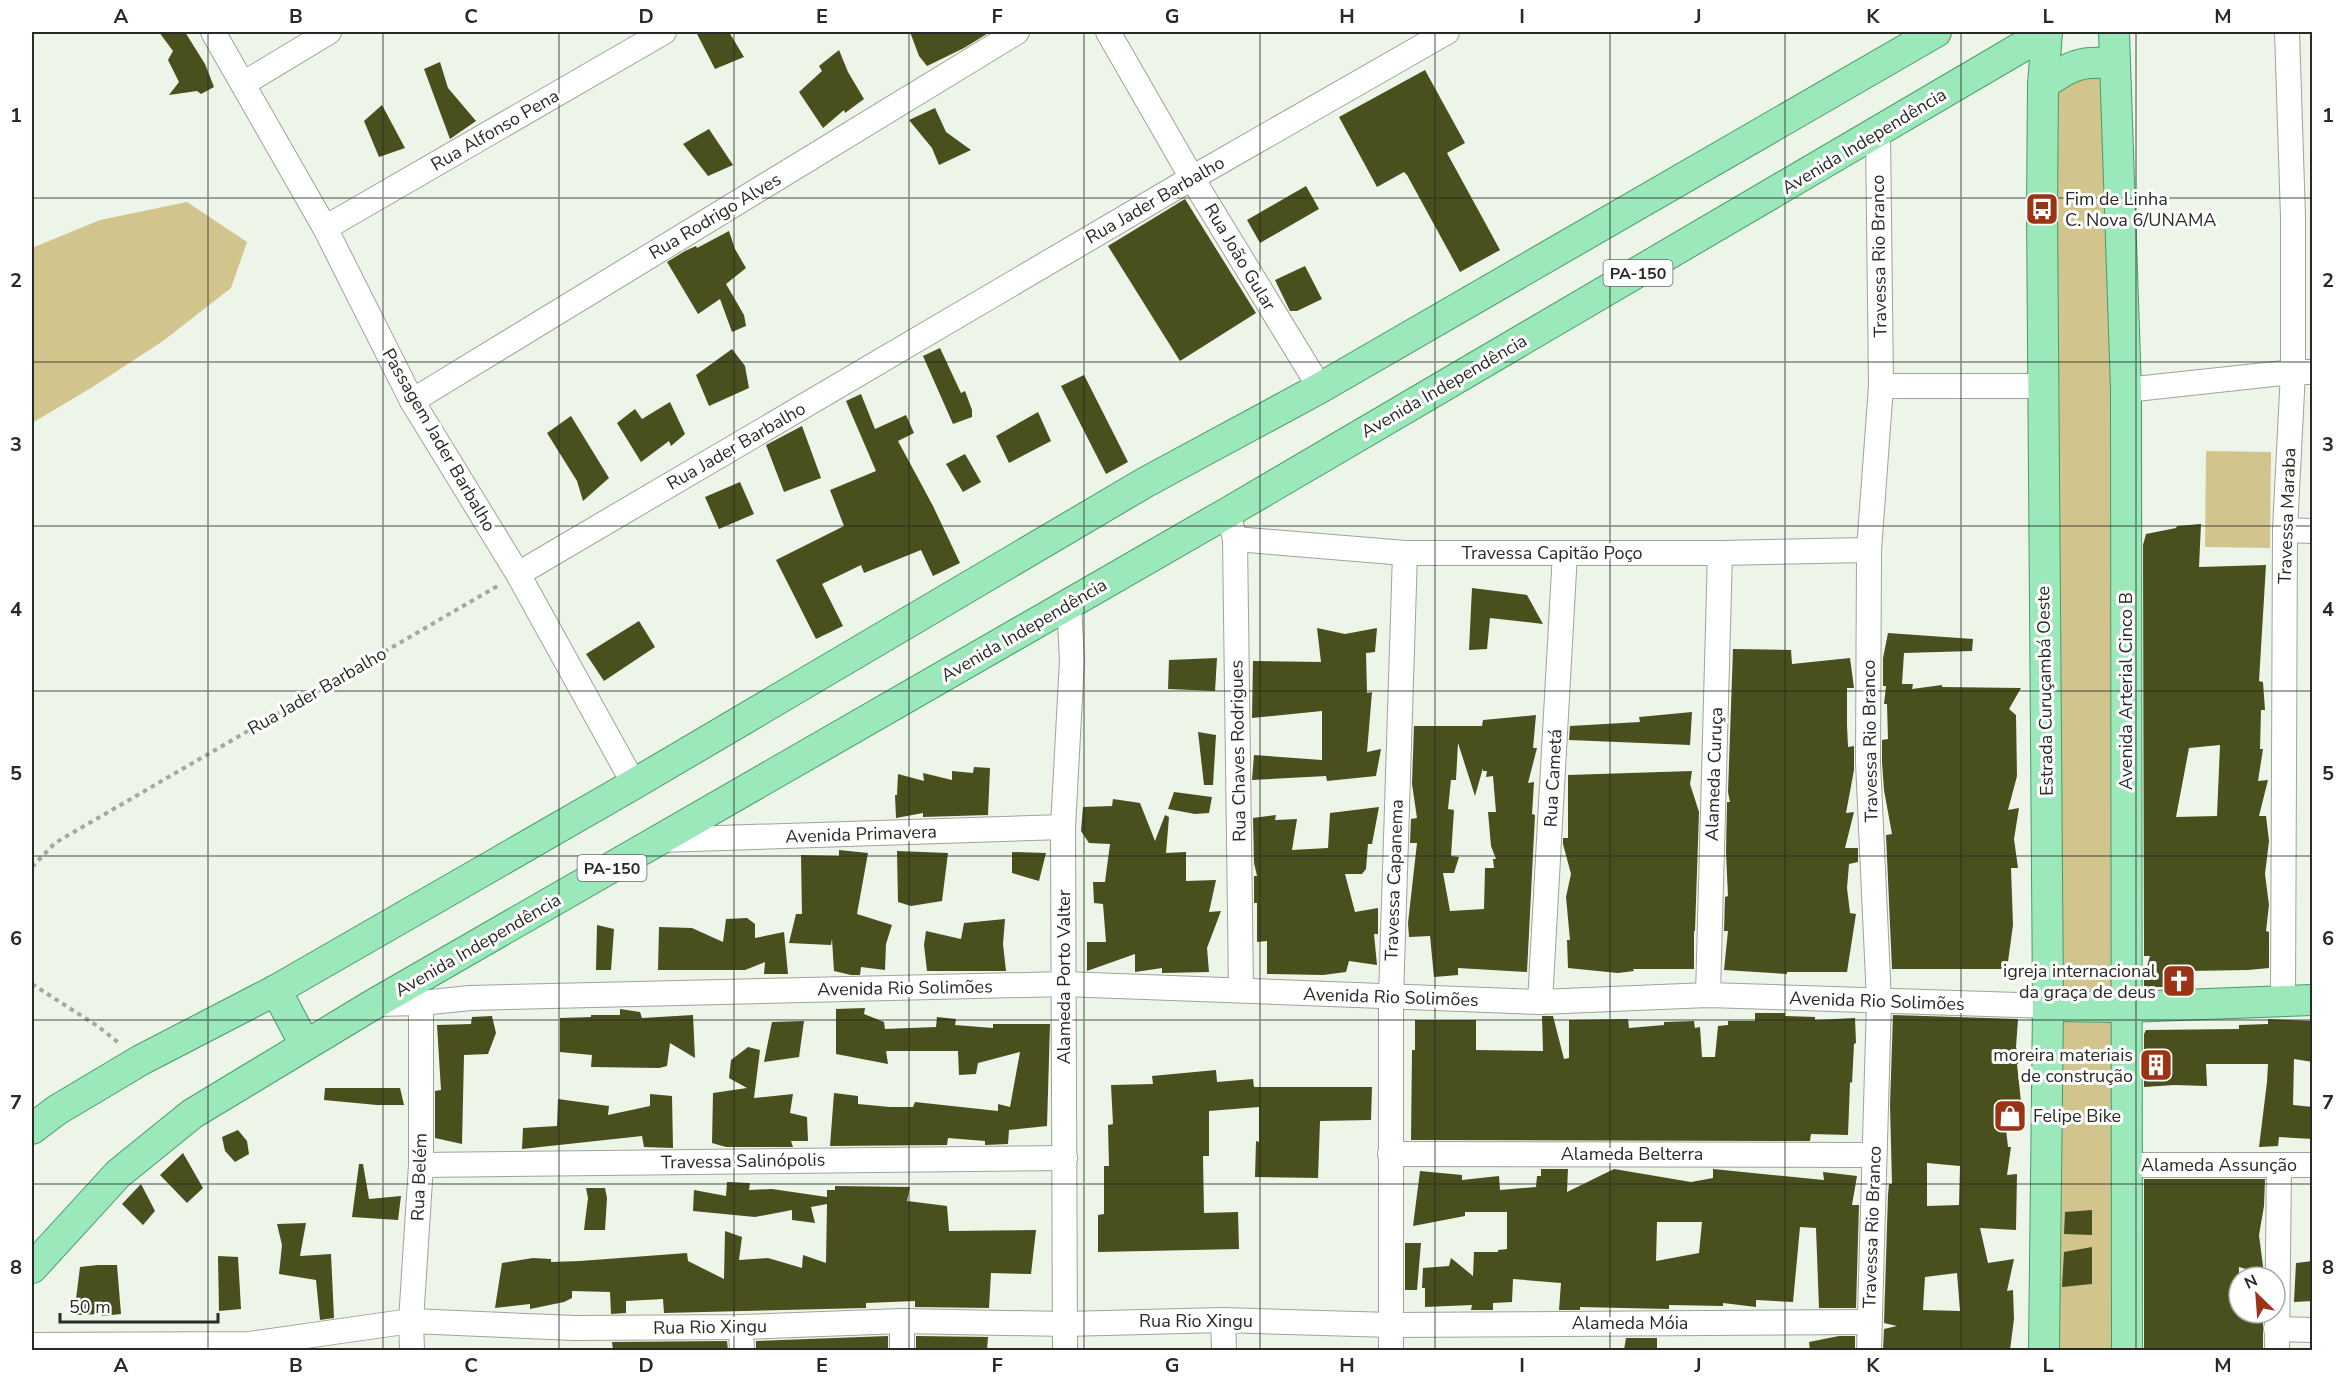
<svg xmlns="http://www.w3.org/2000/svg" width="2344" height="1382" viewBox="0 0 2344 1382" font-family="'Nunito Sans',sans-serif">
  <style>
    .green { fill: #d2c48d }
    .building { fill: #494f1d; fill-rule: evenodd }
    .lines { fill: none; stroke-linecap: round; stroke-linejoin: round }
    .minor-casing { stroke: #9da499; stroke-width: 26 }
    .major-casing { stroke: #479c69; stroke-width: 32 }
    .path { stroke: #a2a99f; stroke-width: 4; stroke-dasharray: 4.5 4.5; stroke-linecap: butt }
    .minor { stroke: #fff; stroke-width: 24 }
    .major { stroke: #9be8bb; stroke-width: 30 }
    .grid { fill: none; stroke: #272a25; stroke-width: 1.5; stroke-opacity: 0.55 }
    .labels { text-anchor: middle; stroke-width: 6; stroke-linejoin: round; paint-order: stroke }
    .shield { fill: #fff; stroke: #686a66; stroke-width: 1.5 }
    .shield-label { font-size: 16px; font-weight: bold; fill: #272a25 }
    .street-label { font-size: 18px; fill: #272a25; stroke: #fff }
    .poi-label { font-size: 18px; fill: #272a25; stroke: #fff; text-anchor: start }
    .neatline { fill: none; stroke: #272a25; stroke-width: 2 }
    .grid-label { font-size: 20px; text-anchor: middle; font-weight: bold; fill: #272a25 }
  </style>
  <rect width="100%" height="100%" fill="#edf5e9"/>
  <g class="green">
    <path d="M2115,64L2127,1350H2044L2043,85Z"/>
    <path d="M187,202L247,242L231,288L163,341L91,388L32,423V248L100,220Z"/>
    <path d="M2206,451L2271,452L2270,548L2205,547Z"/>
  </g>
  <g class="building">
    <path d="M159,32H185L205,64L214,87L201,94L197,91L169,95L179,82L168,60L173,51Z"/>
    <path d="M696,32H729L744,57L715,69Z"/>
    <path d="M910,32H990L964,48L927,66L919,56Z"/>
    <path d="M839,50L848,72L864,99L845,113L844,110L823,128L799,92L822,71L819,66Z"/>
    <path d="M440,62L448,88L476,121L450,139L424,69Z"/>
    <path d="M1425,70L1465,143L1447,153L1500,250L1460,272L1407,175L1404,172L1377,187L1339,117Z"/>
    <path d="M382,105L405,148L379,157L364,121Z"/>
    <path d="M935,108L946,132L971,150L939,165L932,148L909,120Z"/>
    <path d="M709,129L733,165L708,176L683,144Z"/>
    <path d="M1306,186L1319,209L1260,243L1247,220Z"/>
    <path d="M1185,199L1256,313L1180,361L1108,246Z"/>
    <path d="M729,231L735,249L746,268L726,284L744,315L746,326L732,332L720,299L698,314L667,262L685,251L696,246L697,248Z"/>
    <path d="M1305,266L1322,299L1297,311H1290L1275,280Z"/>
    <path d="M940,348L961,393L965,391L972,410V417L953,424L923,356Z"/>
    <path d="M732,349L745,366L749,388L709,406L696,375Z"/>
    <path d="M1084,375L1128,462L1106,474L1061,386Z"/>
    <path d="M861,394L875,429L906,415L914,433L898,441L933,506L960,563L933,576L921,550L864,573L861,565L822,584L843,626L816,639L776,560L844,526L830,490L876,471L846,401Z"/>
    <path d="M670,402L685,434L671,446L669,441L641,462L617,423L635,409L642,419Z"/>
    <path d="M1038,412L1051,441L1009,463L996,436Z"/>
    <path d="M571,416L609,478L583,501L577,481L547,433Z"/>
    <path d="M802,426L821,478L784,492L766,445Z"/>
    <path d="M965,454L981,482L963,492L946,464Z"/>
    <path d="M740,482L754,514L719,529L705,497Z"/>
    <path d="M2201,524L2199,567L2266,565L2259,681L2263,682L2265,710H2261L2260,749H2263L2258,781L2268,780L2259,816H2266L2269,841L2265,874L2269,905L2266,931L2269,932V968L2248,970L2186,971L2188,987H2144V977L2150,956H2144L2143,545L2146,534L2176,528L2177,526ZM2220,745L2217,816L2176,817L2189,748Z"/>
    <path d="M1472,588L1527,595L1543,624L1490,618L1487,649L1469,650Z"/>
    <path d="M639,621L655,647L604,681L586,654Z"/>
    <path d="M1317,628L1345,634L1377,628L1375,652L1366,653L1367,693L1372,692L1367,752L1381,749L1376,776L1327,781L1326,776L1252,780L1254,755L1322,760V711L1252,718L1253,661L1321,662Z"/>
    <path d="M1888,633L1973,639L1972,651L1904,653L1902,684H1913L1912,689L1942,685V687L2021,688L2009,709L2016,715L2017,776L2008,810L2019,808L2014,839L2018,868H2011L2013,925L2007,969H1892L1886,835L1892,834L1884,790L1882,762V740L1888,739L1887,704H1884L1886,686H1883V658Z"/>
    <path d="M1733,649L1791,650L1792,664L1850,658L1854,688H1847V725L1848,747L1854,746V770L1846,813L1854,812L1845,848H1858V862L1849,864L1847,888L1850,913L1856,914L1847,972H1787V974L1724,970L1728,931H1724L1725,897L1728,896L1726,853L1727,802H1730L1728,792Z"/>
    <path d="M1217,658L1215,691L1168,689L1169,660Z"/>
    <path d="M1692,712L1690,745L1569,740L1570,726L1640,722L1639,717Z"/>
    <path d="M1536,715L1533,748H1537L1528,783L1534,782L1532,814L1535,815L1527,972L1458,968V975L1434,977L1430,936L1409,937L1408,923L1417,843H1410L1411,819L1417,818L1412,784L1414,726H1482L1483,720ZM1458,743L1475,796L1483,768V771H1487L1486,777L1493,776L1496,812H1488L1491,846L1496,859H1493L1494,868H1485L1484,909L1450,911L1443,873H1454L1459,857L1451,856L1454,810L1448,809L1451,780H1456Z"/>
    <path d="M1198,732L1216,735L1213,785H1204Z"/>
    <path d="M974,767L990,768L988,815L923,817V813L896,818L895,795H897L898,774L924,781L923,773L952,780V771L973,773Z"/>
    <path d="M1692,771L1690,784L1699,812L1695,931H1694V969H1633L1634,971L1618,973L1568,968L1567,940H1570L1566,897L1571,874L1563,844V838H1568V775Z"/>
    <path d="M1174,792L1212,797L1209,813L1195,814L1168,809Z"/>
    <path d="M1113,799L1140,803L1155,841L1165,815L1169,817L1166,853L1186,852V881L1216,880L1209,912L1221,911L1207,948L1209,972L1162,973V968L1135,972V954L1087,971V942H1106L1103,904L1094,903L1093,882H1105L1110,844L1089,843L1081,831L1083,807L1112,806Z"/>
    <path d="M1379,807L1372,844H1368L1366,869L1362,874H1345L1355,912L1378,908V934H1374L1377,965L1349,961L1346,972L1323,975L1267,974V941L1257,942V903H1254V876H1257L1254,863L1253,818L1276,815L1275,820L1297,819L1292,850L1328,848L1330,813Z"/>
    <path d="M839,850L868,853L857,914L892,925L886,944L885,970L861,967L860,975H851L834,971L832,939L831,945L789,943L796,914H802L801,855L839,856Z"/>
    <path d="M897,851L948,853L942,901L911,906L898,902Z"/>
    <path d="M1012,852L1046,853L1039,881L1012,873Z"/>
    <path d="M747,918L755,924V938L784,932L788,974H764L765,962L745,970H658L659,927L692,928L723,942L726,919Z"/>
    <path d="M1005,919L1003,944L1006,971H927L924,945L926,931L961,939L964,923Z"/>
    <path d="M597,925L614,929L611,970H596Z"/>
    <path d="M865,1008L864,1014L884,1022L885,1029L936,1027L937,1017L956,1019L955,1025L993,1028V1024H1050L1047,1126L1009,1130L1008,1144L985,1145V1141L948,1138L947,1145L830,1146L834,1093L858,1096V1104L890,1107H913L915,1102L998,1111V1104L1010,1107L1020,1052L978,1063L976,1074L959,1075L958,1051H886L888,1064L836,1054V1009Z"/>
    <path d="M620,1009L640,1012L642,1018L693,1015L695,1058L670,1043L667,1066L659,1068L591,1067L592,1055L560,1052V1018L591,1017V1015H620Z"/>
    <path d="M1755,1013H1785V1016L1815,1017V1020L1855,1018L1856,1043L1854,1044L1852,1083L1850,1082L1848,1135L1811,1134L1810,1141L1411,1140L1412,1050H1415V1020H1476V1050L1543,1051L1542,1016H1553L1564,1059L1569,1058V1020L1628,1019L1629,1028L1664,1025V1022L1694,1021L1695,1028L1700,1027L1702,1057H1715L1718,1026L1728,1025V1021H1755Z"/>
    <path d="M1893,1015L2018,1019L2016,1047L2020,1064H2017L2021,1102L2003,1103L2008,1147H2011L2007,1175L2017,1174L2016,1230L1980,1228L1988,1263L2014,1259L2007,1291L2013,1290L2014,1319L2010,1350H1883L1884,1329L1897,1326L1884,1323L1888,1195L1889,1184H1892L1890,1105ZM1927,1163L1960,1166L1959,1205L1927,1206ZM1957,1273L1960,1311L1923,1310L1925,1277Z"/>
    <path d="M492,1016L496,1033L488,1054L464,1055L462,1144L435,1138V1091L441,1090L437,1025L471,1024L472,1017Z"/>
    <path d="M2268,1019L2313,1021V1062L2294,1059L2293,1105L2313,1107V1139L2279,1137L2278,1146L2259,1147L2267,1082L2268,1064H2206L2207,1086L2174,1085L2144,1087V1034L2146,1030L2239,1029V1025L2268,1024Z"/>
    <path d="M804,1021L799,1057L764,1062L772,1022Z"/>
    <path d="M748,1047L760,1050L754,1098L793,1094L790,1113L807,1117L808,1141H791L793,1147H726L712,1143L713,1093L747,1088L729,1078L731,1060Z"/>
    <path d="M1216,1070L1217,1082L1253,1079L1254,1087H1372L1371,1120L1320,1121L1318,1178L1255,1177L1256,1141L1259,1142V1107L1209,1111V1156H1203L1204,1213L1238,1212L1239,1249L1098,1252V1215L1104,1214V1166H1109L1108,1125L1113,1124L1111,1085L1153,1084L1152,1076Z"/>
    <path d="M325,1088H400L404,1105H377L324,1100Z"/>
    <path d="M650,1094L672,1096L673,1148L644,1147L642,1136L522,1149L523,1128L557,1126L558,1099L609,1106L608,1115L650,1106Z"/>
    <path d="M238,1130L247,1141L249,1154L235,1162L225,1151L222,1137Z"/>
    <path d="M183,1153L203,1188L187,1203L160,1175Z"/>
    <path d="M359,1164H363L369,1199L401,1196L398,1220L352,1217Z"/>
    <path d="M1541,1169H1568L1567,1192L1614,1169L1691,1182L1713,1178V1169L1824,1180L1823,1172L1857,1176L1852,1205H1859L1856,1308H1819L1816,1228L1800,1227L1793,1302L1756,1300V1307L1723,1303V1306L1669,1305V1309L1580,1307V1310H1559L1561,1283L1513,1279L1512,1302L1493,1303V1310H1471L1472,1305L1425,1307V1288H1422L1423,1268L1449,1266L1451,1258L1473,1276L1474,1252H1498V1250L1507,1249V1212H1465V1216L1413,1226L1420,1171L1462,1175V1180L1499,1176L1500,1190L1536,1187L1537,1176H1541ZM1657,1222H1702L1699,1253L1656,1261Z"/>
    <path d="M2144,1179H2265L2264,1206L2259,1235L2264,1274L2239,1267V1313H2263V1350H2144Z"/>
    <path d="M727,1182L750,1183L749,1190L772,1189L827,1197V1190H835V1186L910,1187L907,1201L947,1206L949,1231L1036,1230L1031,1274L991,1273L989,1308L915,1307V1301L866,1303V1308L664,1313L663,1299L626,1301V1313L611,1314L610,1292L572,1291V1298L564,1302L530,1309V1304L495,1308L502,1263L533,1258L551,1259V1262L580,1261L687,1253L688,1261L724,1279L725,1231L742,1237L739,1260L768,1258L802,1268L803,1255L826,1263L827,1204L811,1207L815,1223L792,1220V1210L755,1217L693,1211L694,1190L726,1196Z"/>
    <path d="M141,1184L155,1211L143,1225L122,1204Z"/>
    <path d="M586,1188H605L607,1198L605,1230H584L588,1198Z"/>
    <path d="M2092,1210V1235L2064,1234L2065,1212Z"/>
    <path d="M306,1223L300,1256L331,1254L334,1318L320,1320L316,1280L279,1274L282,1245L277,1224Z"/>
    <path d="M1405,1243H1421L1417,1290H1405Z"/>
    <path d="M2092,1247V1284L2062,1287L2064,1252Z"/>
    <path d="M218,1256L238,1257L241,1309L219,1311Z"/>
    <path d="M2313,1261V1301L2294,1302L2296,1263Z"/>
    <path d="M98,1265H117L121,1314L102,1316V1314L74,1315L80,1267Z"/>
    <path d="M888,1336V1350H756V1341Z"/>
    <path d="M916,1336L988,1337L987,1350H916Z"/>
    <path d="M1839,1336H1855V1350H1810L1809,1342Z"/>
    <path d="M1626,1338H1657V1350H1624Z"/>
    <path d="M727,1341L728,1350H613L612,1342Z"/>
  </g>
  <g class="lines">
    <g class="minor-casing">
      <g id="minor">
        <path d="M213,32L325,228L412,401L518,574L634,784"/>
        <path d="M1108,32L1192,178L1320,388"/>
        <path d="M243,84L329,32"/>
        <path d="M325,228L664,32"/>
        <path d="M1881,386H2042"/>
        <path d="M2126,390L2293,372H2312"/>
        <path d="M412,401L1017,32"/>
        <path d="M1231,524L1235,539L1241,990"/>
        <path d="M2285,530L2312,531"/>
        <path d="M1235,539L1405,553H1720L1869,550"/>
        <path d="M518,574L1192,178L1447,32"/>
        <path d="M659,840L1063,827"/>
        <path d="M1708,995L1720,553"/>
        <path d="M2283,1001L2285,530L2293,372V217L2287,32"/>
        <path d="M1540,1002L1565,553"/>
        <path d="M374,1004L421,1003L470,998L1064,984L1540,1002L1708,995L2048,1006"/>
        <path d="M1390,1154L1874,1155"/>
        <path d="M421,1165L1065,1158"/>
        <path d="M2126,1165H2312"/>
        <path d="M1223,1320L1224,1350"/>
        <path d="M741,1327L742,1350"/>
        <path d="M2276,1329L2312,1330"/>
        <path d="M32,1345L250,1344L411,1321L575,1328L741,1327L902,1321L1065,1324L1223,1320L1391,1325L1869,1322"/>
        <path d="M412,1350L411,1321L421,1165V1003"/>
        <path d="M902,1350V1321"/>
        <path d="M1065,1350L1063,827L1072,661L1069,603"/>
        <path d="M1391,1350V998L1405,553"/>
        <path d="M1869,1350L1879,1001L1868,762L1869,550L1881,386L1878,133"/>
        <path d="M2277,1350L2279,1165"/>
      </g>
    </g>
    <g class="major-casing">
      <g id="major">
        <path d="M2114,32L2126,390L2127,1350"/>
        <path d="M2043,85C2070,65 2082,60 2115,64"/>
        <path d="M276,990L305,1045"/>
        <path d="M2048,1006L2126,1007L2312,1000"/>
        <path d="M32,1129L57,1110L141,1060L276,990L634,784L1146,482L1320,388L1936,32"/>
        <path d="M32,1268L118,1174L192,1114L374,1004L1227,513L2047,32"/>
        <path d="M2044,1350L2048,1006L2042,209L2043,85L2047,32"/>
      </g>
    </g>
    <g class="path">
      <path d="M32,867L55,843L501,584"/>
      <path d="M32,984L99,1027L120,1044"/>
    </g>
    <use href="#minor" class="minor"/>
    <use href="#major" class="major"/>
  </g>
  <path class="grid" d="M208,32V1350M383,32V1350M559,32V1350M734,32V1350M909,32V1350M1084,32V1350M1260,32V1350M1435,32V1350M1610,32V1350M1785,32V1350M1961,32V1350M2136,32V1350M32,198H2312M32,362H2312M32,526H2312M32,691H2312M32,856H2312M32,1020H2312M32,1184H2312"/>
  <defs>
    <g id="bus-square" transform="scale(1.725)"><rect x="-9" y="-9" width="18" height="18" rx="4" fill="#9b3315" stroke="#fff"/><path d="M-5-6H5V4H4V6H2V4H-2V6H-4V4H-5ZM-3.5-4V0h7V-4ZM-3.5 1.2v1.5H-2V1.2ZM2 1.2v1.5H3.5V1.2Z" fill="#fff"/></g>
    <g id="church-square" transform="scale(1.725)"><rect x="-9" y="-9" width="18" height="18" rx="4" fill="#9b3315" stroke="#fff"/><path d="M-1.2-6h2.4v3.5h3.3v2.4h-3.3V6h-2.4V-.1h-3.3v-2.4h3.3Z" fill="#fff"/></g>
    <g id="building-square" transform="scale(1.725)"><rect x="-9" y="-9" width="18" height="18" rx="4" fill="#9b3315" stroke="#fff"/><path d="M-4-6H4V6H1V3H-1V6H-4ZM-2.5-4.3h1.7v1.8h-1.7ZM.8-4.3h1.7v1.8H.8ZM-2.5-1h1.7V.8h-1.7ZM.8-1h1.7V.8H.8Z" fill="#fff"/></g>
    <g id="shop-square" transform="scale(1.725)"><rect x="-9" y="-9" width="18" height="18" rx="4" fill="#9b3315" stroke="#fff"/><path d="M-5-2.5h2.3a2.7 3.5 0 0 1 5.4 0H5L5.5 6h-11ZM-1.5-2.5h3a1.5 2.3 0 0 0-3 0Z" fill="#fff"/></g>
  </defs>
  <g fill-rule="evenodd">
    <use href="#bus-square" x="2042" y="209"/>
    <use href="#church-square" x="2179" y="981"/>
    <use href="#building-square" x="2156" y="1065"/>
    <use href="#shop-square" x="2010" y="1116"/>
  </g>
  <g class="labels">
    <g class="shield">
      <rect x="1603.5" y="260" width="69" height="26" rx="4.5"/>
      <rect x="577.5" y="855" width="69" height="26" rx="4.5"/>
    </g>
    <g class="shield-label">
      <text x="1638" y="279">PA-150</text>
      <text x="612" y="874">PA-150</text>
    </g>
    <g class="street-label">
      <text transform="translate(495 130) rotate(-30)" y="6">Rua Alfonso Pena</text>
      <text transform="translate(1864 141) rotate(-31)" y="6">Avenida Independência</text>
      <text transform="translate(1155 200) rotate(-30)" y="6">Rua Jader Barbalho</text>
      <text transform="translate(715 216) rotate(-31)" y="6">Rua Rodrigo Alves</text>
      <text transform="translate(1879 256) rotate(-91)" y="6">Travessa Rio Branco</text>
      <text transform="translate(1240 257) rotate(59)" y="6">Rua João Gular</text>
      <text transform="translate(1444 386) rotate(-30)" y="6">Avenida Independência</text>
      <text transform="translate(439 440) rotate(60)" y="6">Passagem Jader Barbalho</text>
      <text transform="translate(736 446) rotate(-30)" y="6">Rua Jader Barbalho</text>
      <text transform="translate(2287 516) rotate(-88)" y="6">Travessa Maraba</text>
      <text x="1552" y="559">Travessa Capitão Poço</text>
      <text transform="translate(1024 630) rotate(-30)" y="6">Avenida Independência</text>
      <text transform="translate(317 691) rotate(-30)" y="6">Rua Jader Barbalho</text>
      <text transform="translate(2045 691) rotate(-91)" y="6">Estrada Curuçambá Oeste</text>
      <text transform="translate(2126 691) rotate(-90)" y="6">Avenida Arterial Cinco B</text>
      <text transform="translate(1870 741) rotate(-91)" y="6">Travessa Rio Branco</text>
      <text transform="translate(1238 751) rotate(-91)" y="6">Rua Chaves Rodrigues</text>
      <text transform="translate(1714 774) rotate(-88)" y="6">Alameda Curuça</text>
      <text transform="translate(1553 778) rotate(-87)" y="6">Rua Cametá</text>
      <text transform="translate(861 834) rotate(-2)" y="6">Avenida Primavera</text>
      <text transform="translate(1394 880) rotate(-88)" y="6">Travessa Capanema</text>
      <text transform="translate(478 945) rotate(-30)" y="6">Avenida Independência</text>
      <text transform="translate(1064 977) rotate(-90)" y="6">Alameda Porto Valter</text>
      <text transform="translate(905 988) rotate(-1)" y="6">Avenida Rio Solimões</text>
      <text transform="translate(1391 997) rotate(2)" y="6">Avenida Rio Solimões</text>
      <text transform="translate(1877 1001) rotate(2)" y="6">Avenida Rio Solimões</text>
      <text x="1632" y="1160">Alameda Belterra</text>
      <text transform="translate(743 1161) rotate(-1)" y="6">Travessa Salinópolis</text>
      <text x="2219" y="1171">Alameda Assunção</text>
      <text transform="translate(419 1177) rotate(-88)" y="6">Rua Belém</text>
      <text transform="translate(1872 1227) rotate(-88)" y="6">Travessa Rio Branco</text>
      <text x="1196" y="1327">Rua Rio Xingu</text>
      <text x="1630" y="1329">Alameda Móia</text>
      <text transform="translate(710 1327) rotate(-1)" y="6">Rua Rio Xingu</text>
    </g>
    <g class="poi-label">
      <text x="2065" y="205">Fim de Linha<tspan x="2065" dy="21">C. Nova 6/UNAMA</tspan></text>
      <text x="2156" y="977" text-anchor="end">igreja internacional<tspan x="2156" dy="21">da graça de deus</tspan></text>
      <text x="2133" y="1061" text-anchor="end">moreira materiais<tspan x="2133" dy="21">de construção</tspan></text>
      <text x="2033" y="1122">Felipe Bike</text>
    </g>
  </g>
  <rect width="2344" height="1382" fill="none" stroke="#ffffff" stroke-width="66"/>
  <g transform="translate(2257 1295) rotate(335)"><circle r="28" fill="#ffffff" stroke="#a9aaa8" stroke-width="1.5"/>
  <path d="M0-4.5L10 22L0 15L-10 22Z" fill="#9b3315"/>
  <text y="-9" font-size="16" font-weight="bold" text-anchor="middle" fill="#272a25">N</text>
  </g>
  <path d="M60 1313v9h158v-9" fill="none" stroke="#272a25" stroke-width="3"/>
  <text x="69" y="1313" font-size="18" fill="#272a25" stroke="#ffffff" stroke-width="4.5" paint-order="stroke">50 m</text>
  <rect x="33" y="33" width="2278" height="1316" class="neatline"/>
  <g class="grid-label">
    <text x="121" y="23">A</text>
    <text x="296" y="23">B</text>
    <text x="471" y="23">C</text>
    <text x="646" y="23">D</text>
    <text x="822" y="23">E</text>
    <text x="997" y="23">F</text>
    <text x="1172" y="23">G</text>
    <text x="1347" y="23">H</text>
    <text x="1522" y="23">I</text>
    <text x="1698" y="23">J</text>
    <text x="1873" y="23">K</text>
    <text x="2048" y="23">L</text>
    <text x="2223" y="23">M</text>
    <text x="16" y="122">1</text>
    <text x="2328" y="122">1</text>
    <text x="16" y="287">2</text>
    <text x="2328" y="287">2</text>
    <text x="16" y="451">3</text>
    <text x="2328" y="451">3</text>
    <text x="16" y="616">4</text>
    <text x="2328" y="616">4</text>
    <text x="16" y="780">5</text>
    <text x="2328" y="780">5</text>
    <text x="16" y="945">6</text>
    <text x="2328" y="945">6</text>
    <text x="16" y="1109">7</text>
    <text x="2328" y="1109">7</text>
    <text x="16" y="1274">8</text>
    <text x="2328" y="1274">8</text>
    <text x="121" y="1372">A</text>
    <text x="296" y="1372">B</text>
    <text x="471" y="1372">C</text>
    <text x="646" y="1372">D</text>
    <text x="822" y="1372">E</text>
    <text x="997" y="1372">F</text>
    <text x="1172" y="1372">G</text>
    <text x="1347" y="1372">H</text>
    <text x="1522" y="1372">I</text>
    <text x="1698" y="1372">J</text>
    <text x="1873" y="1372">K</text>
    <text x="2048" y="1372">L</text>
    <text x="2223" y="1372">M</text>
  </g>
</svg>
